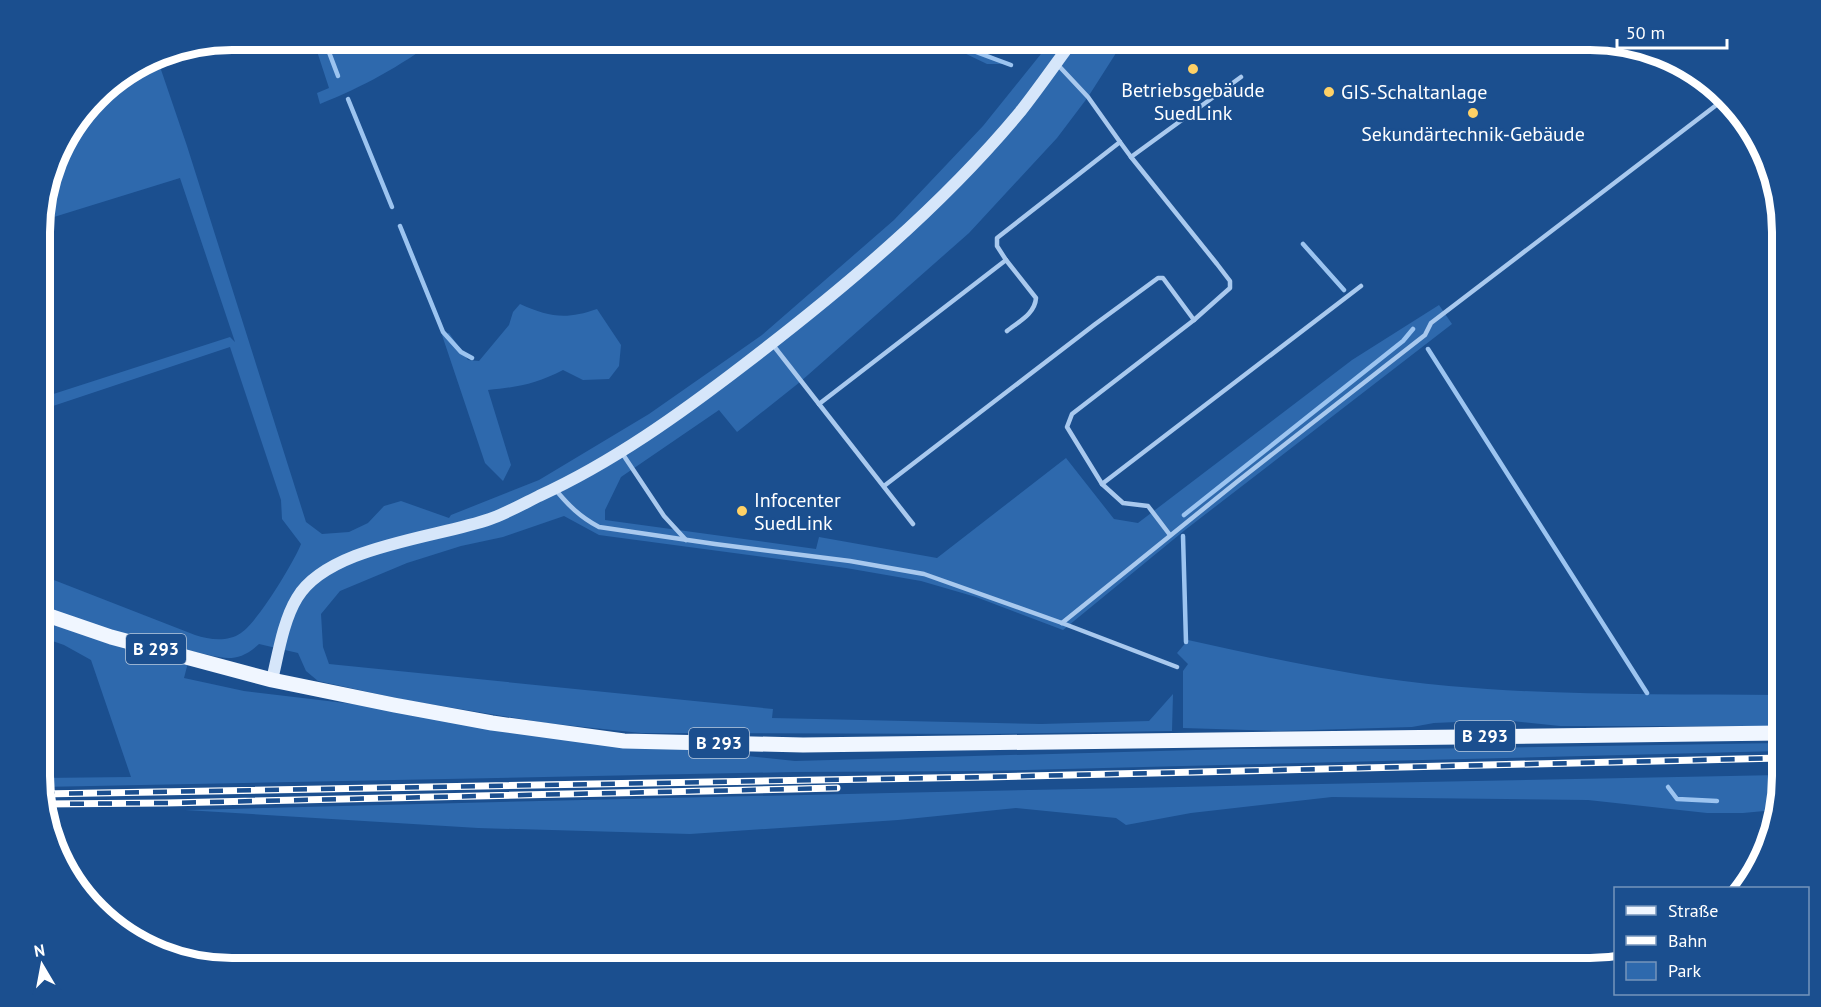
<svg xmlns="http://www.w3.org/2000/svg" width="1821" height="1007" viewBox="0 0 1821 1007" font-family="'PT Sans',sans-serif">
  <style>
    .green { fill: #2e69ad }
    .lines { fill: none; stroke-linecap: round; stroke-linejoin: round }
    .stream { stroke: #9cc4f0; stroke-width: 4.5 }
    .lane { stroke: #a9c9ee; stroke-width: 4.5 }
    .secondary { stroke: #d6e6fa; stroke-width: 12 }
    .primary { stroke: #f0f6ff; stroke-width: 15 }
    .rail-casing { stroke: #fff; stroke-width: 7 }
    .rail { stroke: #1b4f8f; stroke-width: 4.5; stroke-dasharray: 14; stroke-linecap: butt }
    .poi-dot { fill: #ffd166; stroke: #1b4f8f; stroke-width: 2 }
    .labels { text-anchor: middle; stroke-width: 4.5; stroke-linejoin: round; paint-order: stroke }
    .shield { fill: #1b4f8f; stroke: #bbcadd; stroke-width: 1.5 }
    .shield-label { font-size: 18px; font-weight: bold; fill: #fff }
    .poi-label { font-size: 20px; fill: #fff; stroke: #1b4f8f }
    .rim { fill: none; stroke: #fff; stroke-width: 8 }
  </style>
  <rect width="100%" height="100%" fill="#1b4f8f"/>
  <g class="green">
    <path d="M313,39H438C398,67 365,86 320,104L317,93L329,88Z"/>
    <path d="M935,39H958L993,56L1003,64H987Z"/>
    <path d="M1053,39H1125L1088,97L1057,138L969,233L800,382L737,432L719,410L621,477L605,510V520L816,549L819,537L937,558L1066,458L1114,519L1138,523L1352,360L1439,305L1452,324L1185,530L1063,630L976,597L921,581L846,568L599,535L564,516L503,537L461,546L407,563L340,591L321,614L323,647L329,664L773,709L772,718L1041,724L1149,721L1173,694L1172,731L988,734L641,733L546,723L405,700L318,681L306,671L298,653L259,644C235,666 221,657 191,651L184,678L244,691L370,706L615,742L795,761L1231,749H1413L1782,743V751L985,771L794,772L41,787V778L131,777L91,660L64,645L41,637V575L195,635C210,640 228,642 241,633C257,623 294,562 301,544L282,519L281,500L230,347L41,410V398L230,337L235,342L180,178L41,221V206L59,146L104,87L156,55L187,146L306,522L322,534L349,532L368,523L384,506L401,501L449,518L451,515L539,480L649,414L762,335L894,220L983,126Z"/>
    <path d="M520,304C549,317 566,320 597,309L621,345L619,366L609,379L583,380L563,370C536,384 518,387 488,390L511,465L503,481L485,463L442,335L449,333L468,360L479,361L509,325L513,312Z"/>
    <path d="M1188,640C1274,659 1360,678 1449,686C1559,696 1671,694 1782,695V726H1560L1503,720L1434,723L1412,727L1279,731L1183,728V671L1188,664L1177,653Z"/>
    <path d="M1782,775V788L1775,810L1743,813H1707L1588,800L1332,797L1191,813L1126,825L1116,818L1016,808L898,820L690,834L478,828L185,810C717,796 1249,785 1782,775Z"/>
  </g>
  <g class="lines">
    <g class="stream">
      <path d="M324,39L338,76"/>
      <path d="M941,39L1011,65"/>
      <path d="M348,99L392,207"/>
      <path d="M400,226L443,332L461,352L472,358"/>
      <path d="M1303,244L1344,290"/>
      <path d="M1428,349L1647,693"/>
      <path d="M1184,515L1403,341L1413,329"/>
      <path d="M1183,536L1186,642"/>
      <path d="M1668,787L1677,799L1717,801"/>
    </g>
    <g class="lane">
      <path d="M1058,65L1088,97L1120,142"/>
      <path d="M1131,157L1217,264L1230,281V288L1194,320L1072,414L1067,427L1102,484L1361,286"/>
      <path d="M1006,260L1036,298C1035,314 1018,322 1007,331"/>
      <path d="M773,345L819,404"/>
      <path d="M622,453L664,516L686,540"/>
      <path d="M1102,484L1123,503L1148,506L1170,535"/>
      <path d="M884,486L1094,325L1158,278H1163L1194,320"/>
      <path d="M555,489C568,505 580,517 599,527L715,544L850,561L924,574L1062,623L1177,667"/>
      <path d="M913,524L819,404L1006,260L997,246V238L1120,142L1131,157L1241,77"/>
      <path d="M1062,623L1238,481L1425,335L1431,323L1723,100"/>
    </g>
    <path class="secondary" d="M272,680C278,655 283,621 297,598C328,546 436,538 490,519C507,513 523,504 539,496C613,462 680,414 745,364C843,289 941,207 1020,112C1039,88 1056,63 1074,39"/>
    <path class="primary" d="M41,613L111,637L272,680L394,705L492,723L624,741L803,745L1782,733"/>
    <g class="rail-casing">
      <g id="rail">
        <path d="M41,794L986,777L1782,758"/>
        <path d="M42,804L166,803L837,788"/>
      </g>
    </g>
    <use href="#rail" class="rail"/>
  </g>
  <g class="poi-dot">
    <circle cx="1193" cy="69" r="6"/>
    <circle cx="1329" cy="92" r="6"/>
    <circle cx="1473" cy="113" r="6"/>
    <circle cx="742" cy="511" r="6"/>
  </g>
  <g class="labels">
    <g class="shield">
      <rect x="126" y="634" width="60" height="30" rx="4.5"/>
      <rect x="1455" y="721" width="60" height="30" rx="4.5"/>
      <rect x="689" y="728" width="60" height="30" rx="4.5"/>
    </g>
    <g class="shield-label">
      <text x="156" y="655">B 293</text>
      <text x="1485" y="742">B 293</text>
      <text x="719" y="749">B 293</text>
    </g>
    <g class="poi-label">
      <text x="1193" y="97">Betriebsgebäude<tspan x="1193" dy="23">SuedLink</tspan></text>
      <text x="1341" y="99" text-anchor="start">GIS-Schaltanlage</text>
      <text x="1473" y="141">Sekundärtechnik-Gebäude</text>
      <text x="754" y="507" text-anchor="start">Infocenter<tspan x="754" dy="23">SuedLink</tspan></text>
    </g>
  </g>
  <path d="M0 0H1821V1007H0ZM232 50H1590A182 182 0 0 1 1772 232V776A182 182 0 0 1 1590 958H232A182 182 0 0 1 50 776V232A182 182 0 0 1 232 50Z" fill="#1b4f8f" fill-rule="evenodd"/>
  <path class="rim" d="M232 50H1590A182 182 0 0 1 1772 232V776A182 182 0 0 1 1590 958H232A182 182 0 0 1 50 776V232A182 182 0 0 1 232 50Z"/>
  <rect x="1614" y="887" width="195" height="108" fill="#1b4f8f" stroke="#7695bc" stroke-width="1.5"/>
  <rect x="1626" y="906" width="30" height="9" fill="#f0f6ff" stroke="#7695bc" stroke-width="1.5"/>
  <text x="1668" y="917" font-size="18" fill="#ffffff">Straße</text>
  <rect x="1626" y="936" width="30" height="9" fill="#ffffff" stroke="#7695bc" stroke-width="1.5"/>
  <text x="1668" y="947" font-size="18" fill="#ffffff">Bahn</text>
  <rect x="1626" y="962" width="30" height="18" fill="#2e69ad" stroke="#7695bc" stroke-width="1.5"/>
  <text x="1668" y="977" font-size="18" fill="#ffffff">Park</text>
  <g transform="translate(42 965) rotate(350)" stroke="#1b4f8f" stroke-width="4.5" paint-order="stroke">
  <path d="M0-4.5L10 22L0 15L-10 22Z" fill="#ffffff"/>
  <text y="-9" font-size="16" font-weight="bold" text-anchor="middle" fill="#ffffff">N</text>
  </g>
  <path d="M1617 39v9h110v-9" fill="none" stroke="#ffffff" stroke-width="3"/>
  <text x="1626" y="39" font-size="18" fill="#ffffff" stroke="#1b4f8f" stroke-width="4.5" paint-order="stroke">50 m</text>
</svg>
